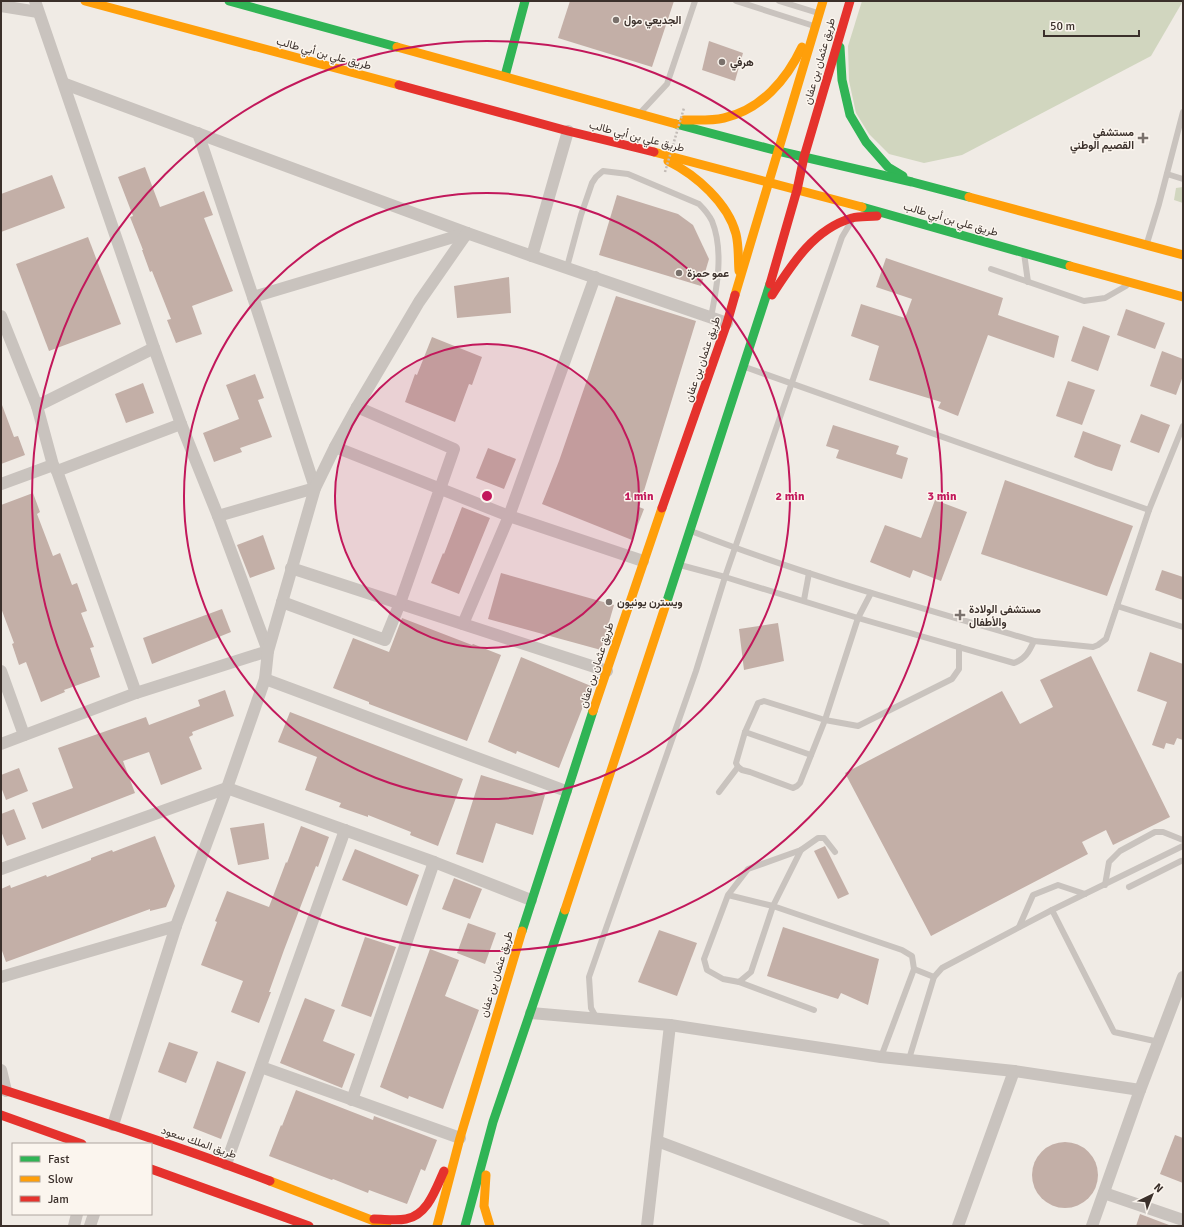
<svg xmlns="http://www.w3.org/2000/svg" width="1184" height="1227" viewBox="0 0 1184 1227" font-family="Signika,Vazirmatn,sans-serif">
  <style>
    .green { fill: #d1d6bf }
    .building { fill: #c3afa7 }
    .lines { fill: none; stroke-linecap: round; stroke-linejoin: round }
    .lane { stroke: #c9c3be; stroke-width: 6 }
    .street { stroke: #c9c3be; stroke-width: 12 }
    .fast { stroke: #30b455; stroke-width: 9 }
    .slow { stroke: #ff9f0a; stroke-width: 9 }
    .jam { stroke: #e5322d; stroke-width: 9 }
    .path-bridge { stroke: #c2bbb6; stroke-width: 2.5; stroke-dasharray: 2 2; stroke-linecap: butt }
    .ring { fill: none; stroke: #c2185b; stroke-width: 2 }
    .poi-dot { fill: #7a716c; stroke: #fbf5ee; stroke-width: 1.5 }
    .labels { text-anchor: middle; stroke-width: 3; stroke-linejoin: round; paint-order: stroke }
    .poi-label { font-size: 11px; font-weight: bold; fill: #3b302b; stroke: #fbf5ee; text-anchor: start }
    .street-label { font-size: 11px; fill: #3b302b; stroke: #fbf5ee }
    .centre { fill: #c2185b; stroke: #fbf5ee; stroke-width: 2 }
    .ring-label { font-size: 12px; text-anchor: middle; font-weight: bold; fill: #c2185b; stroke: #fbf5ee; stroke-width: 3; stroke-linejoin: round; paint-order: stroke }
  </style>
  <rect width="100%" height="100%" fill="#f0ebe5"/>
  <g class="green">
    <path d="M862,1H1183L1151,56L962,155L924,163L889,154L869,134L856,113L849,81L848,46Z"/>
    <path d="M1183,187V203L1174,200L1176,188Z"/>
  </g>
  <g class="building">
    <path d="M570,1H674L652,67L558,38Z"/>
    <path d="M709,41L743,53L735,81L702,70Z"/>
    <path d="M145,167L160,207L204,191L213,215L204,218L233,291L192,306L202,334L176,343L167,320L171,319L152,271L150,272L142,250H143L130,217L133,216L118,177Z"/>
    <path d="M52,175L65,208L1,232V194Z"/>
    <path d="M617,195L678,214L693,225L709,259L701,286L599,255Z"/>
    <path d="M88,237L121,324L49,351L16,264Z"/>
    <path d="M886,258L1003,298L998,315L1059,336L1054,358L988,335L958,416L938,408L941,402L869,380L879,346L851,336L861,304L905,318L912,299L876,287Z"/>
    <path d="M509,277L511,313L457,318L454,286Z"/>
    <path d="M616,296L696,321L639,507L644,509L632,540L542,504L559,461Z"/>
    <path d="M1126,309L1165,323L1155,349L1117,335Z"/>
    <path d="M1083,326L1110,336L1098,371L1071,361Z"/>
    <path d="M432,337L482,357L472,385L469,384L455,422L405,402L415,374L417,375Z"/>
    <path d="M1162,351L1183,359V376L1176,395L1150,386Z"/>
    <path d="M255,374L264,398L258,400L272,437L240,448L242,452L214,462L203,433L239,419L226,385Z"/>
    <path d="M1068,381L1095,390L1082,425L1056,416Z"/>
    <path d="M143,383L154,413L126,423L115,394Z"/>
    <path d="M1,405H2L14,437L18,436L25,455L1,464Z"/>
    <path d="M1141,414L1170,425L1159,453L1130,442Z"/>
    <path d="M833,425L899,446L896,454L908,458L902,479L836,458L839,450L826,446Z"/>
    <path d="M1083,431L1121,445L1112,471L1096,466L1074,457Z"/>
    <path d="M488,448L516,459L504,489L476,478Z"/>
    <path d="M1005,480L1133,526L1107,596L981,554Z"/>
    <path d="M33,493L40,512L37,514L53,556L60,553L72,585L77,583L87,611L81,613L94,647L90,648L100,677L64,690L65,692L41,702L26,662L19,665L12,644L14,643L1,608V505Z"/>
    <path d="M935,500L967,512L941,581L913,570L910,578L870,562L885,525L921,538Z"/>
    <path d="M462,507L490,518L459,594L431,583L443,553L444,554Z"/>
    <path d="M263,535L275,569L250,578L237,545Z"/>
    <path d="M1162,570L1183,577V600L1155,590Z"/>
    <path d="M501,573L614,605L601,650L488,619Z"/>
    <path d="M222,609L231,632L152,664L143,638Z"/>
    <path d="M402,618L472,645L473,644L501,655L467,741L369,704V702L333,688L353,638L389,652Z"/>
    <path d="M778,623L784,661L744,670L739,629Z"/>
    <path d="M1150,652L1183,664V740L1177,738L1174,745L1166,743L1164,749L1152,745L1167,702L1137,691Z"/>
    <path d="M1091,656L1170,817L1113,845L1106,830L1082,842L1088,854L931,936L845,773L1002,691L1020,724L1053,707L1040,680Z"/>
    <path d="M521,657L591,686L559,768L517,751L516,754L488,742Z"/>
    <path d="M225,690L234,716L192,732L193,735L189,737L202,769L161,785L149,752L123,761L135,793L42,829L32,803L73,788L58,748L146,717L149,725L200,706L198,700Z"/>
    <path d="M290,712L463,779L438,846L410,835L411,832L368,815V817L339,807L341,803L305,790L317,757L278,742Z"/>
    <path d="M19,768L28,791L6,800L1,787V775Z"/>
    <path d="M481,775L545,795L533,835L496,823L483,863L456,854Z"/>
    <path d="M14,809L26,839L7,846L1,831V814Z"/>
    <path d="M264,823L269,859L238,865L230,828Z"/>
    <path d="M301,826L329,837L318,867L316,866L284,950L269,992H271L259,1023L231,1012L243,981L201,965L217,922L215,921L227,891L269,907L286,862L287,863Z"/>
    <path d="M155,836L175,886L166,907L150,911V909L6,962L1,948V889L10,885L11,888L46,875L47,877L91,860V858L112,850L113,852Z"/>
    <path d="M825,846L849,894L838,899L814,851Z"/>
    <path d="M355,849L419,875L407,906L342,880Z"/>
    <path d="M454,878L482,889L470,919L442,909Z"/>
    <path d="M468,923L496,933L485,964L457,953Z"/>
    <path d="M783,927L879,959L868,1005L841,993L838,999L767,976Z"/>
    <path d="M659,930L697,943L677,996L638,982Z"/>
    <path d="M365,937L396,947L371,1017L341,1006Z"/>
    <path d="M430,949L459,960L445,996L479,1010L443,1109L409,1096L408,1099L380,1087Z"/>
    <path d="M305,998L335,1010L323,1041L355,1054L342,1088L280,1063Z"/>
    <path d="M169,1042L198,1052L186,1083L158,1072Z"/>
    <path d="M217,1061L246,1072L221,1139L193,1128Z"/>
    <path d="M296,1090L373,1120L374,1116L437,1140L425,1171L421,1169L407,1204L369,1190L368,1193L333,1179L332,1180L269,1156L281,1125L282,1126Z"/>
    <path d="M1175,1135L1183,1138V1183L1160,1174Z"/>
    <circle cx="1065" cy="1175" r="33"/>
    <path d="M1140,1214L1169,1225L1168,1226H1136Z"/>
  </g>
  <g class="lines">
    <g class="lane">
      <path d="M736,1L814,26"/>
      <path d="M779,1L818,13"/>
      <path d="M641,112L667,84L695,1"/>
      <path d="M1167,174L1183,179"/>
      <path d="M1147,243L1159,204L1183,112"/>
      <path d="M1024,253L1028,282"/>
      <path d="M567,267L581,215L592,183L596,177L603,171L628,174L699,204C704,209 709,215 712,221C724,251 717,287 711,317"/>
      <path d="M991,269L1084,301L1105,298L1126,286"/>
      <path d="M745,367L1149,510L1183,426"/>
      <path d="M680,565L725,577L858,618L1014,663C1025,659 1029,652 1034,641C919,607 803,575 691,531"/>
      <path d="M871,593L858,618L825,720L800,783L797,786L793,788L750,772L742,770L738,767L736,763L745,732L758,703L764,701L825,720L858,726L952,679L959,669V647"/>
      <path d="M804,600L809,573"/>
      <path d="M1117,606L1183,627"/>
      <path d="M1034,641L1093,647L1098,645L1106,639L1149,510"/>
      <path d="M745,732L811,755"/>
      <path d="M719,792L738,767"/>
      <path d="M801,850L773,906L902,950L912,956L914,969L881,1057"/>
      <path d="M1105,885L1109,862L1120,851L1155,832H1163L1183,840"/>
      <path d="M1129,887L1181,861"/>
      <path d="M728,895L773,906L751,972L739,982L723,979L707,970L704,959L728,895L748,869L801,850L818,838H824L835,852"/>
      <path d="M1052,910L1114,1032L1159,1042"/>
      <path d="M1019,927L1033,895L1058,885L1085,894"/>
      <path d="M914,969L934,977"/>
      <path d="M739,982L814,1010"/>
      <path d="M597,1019L591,1008L589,977L696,671L725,577L842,237L851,222"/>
      <path d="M909,1059L934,977L942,968L1052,910L1183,846"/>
    </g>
    <g class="street">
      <path d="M1,6L38,12"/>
      <path d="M65,84L467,233"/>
      <path d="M198,133L253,297L315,488L218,516"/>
      <path d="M532,256L727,323"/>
      <path d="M253,297L467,233"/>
      <path d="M1,316L37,406L53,465L57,471L136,693"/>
      <path d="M37,406L154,348"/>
      <path d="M335,447L509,516L643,561"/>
      <path d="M57,471L181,424"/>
      <path d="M1,484L53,465"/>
      <path d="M291,568L607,671"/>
      <path d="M282,602L385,640L400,603L454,449L357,407"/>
      <path d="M463,624L509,516L595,277"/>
      <path d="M1,671L24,735"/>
      <path d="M265,679L566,791"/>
      <path d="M1,744L136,693L268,651L218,516L181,424L154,348L35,1"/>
      <path d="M1,869L227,788L434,862L531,900"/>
      <path d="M1,977L176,926"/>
      <path d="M531,1013L670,1025L881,1057L1014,1071L1140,1090"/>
      <path d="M261,1067L460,1138"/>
      <path d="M1,1070L6,1091"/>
      <path d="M352,1100L434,862"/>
      <path d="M113,1125L176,926L227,788L265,679L268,651L315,488L335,447L357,407L419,302L467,233L532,256L568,131"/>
      <path d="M657,1141L884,1226"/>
      <path d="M226,1164L345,830"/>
      <path d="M1104,1193L1183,1220"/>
      <path d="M74,1226L77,1214"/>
      <path d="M90,1226L94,1214"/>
      <path d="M647,1226L670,1025"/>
      <path d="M958,1226L1014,1071"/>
      <path d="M1092,1226L1140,1090L1183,977"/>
    </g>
    <g class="fast">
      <path d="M229,1L397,47"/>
      <path d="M840,47L842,80L850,115L866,142L888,167L903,176"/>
      <path d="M505,76L525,1"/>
      <path d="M676,124L778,151L912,182L969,197"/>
      <path d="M862,207L1070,266"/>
      <path d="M666,604L770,284"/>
      <path d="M522,931L593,711"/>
      <path d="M465,1226L493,1122L565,910"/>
    </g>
    <g class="slow">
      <path d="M85,1L399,85"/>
      <path d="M397,47L676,124"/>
      <path d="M684,120C697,120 711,121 724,118C761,110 787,79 802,47"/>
      <path d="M654,152L862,207"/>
      <path d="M668,161C696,175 728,203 736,234C739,246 738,259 739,271"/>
      <path d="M969,197L1183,255"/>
      <path d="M1070,266L1183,297"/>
      <path d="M735,295L823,1"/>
      <path d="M593,711L662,508"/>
      <path d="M565,910L666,604"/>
      <path d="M486,1175L484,1206L490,1226"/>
      <path d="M270,1181L387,1226"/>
      <path d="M437,1226L460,1138L522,931"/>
    </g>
    <g class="jam">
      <path d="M399,85L568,131L654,152"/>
      <path d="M770,284L797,190L804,157L850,1"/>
      <path d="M772,295C792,264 814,229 852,218C860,216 869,217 877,216"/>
      <path d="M662,508L727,323L735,295"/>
      <path d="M1,1089C91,1118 181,1147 270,1181"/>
      <path d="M1,1115L82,1144"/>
      <path d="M151,1169L309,1226"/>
      <path d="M374,1219C384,1219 396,1221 406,1219C428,1215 436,1188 444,1171"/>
    </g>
    <path class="path-bridge" d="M665,172L684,108"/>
  </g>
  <circle cx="487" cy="496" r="152" fill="#c2185b" fill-opacity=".12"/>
  <g class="ring">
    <circle cx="487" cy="496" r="152"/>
    <circle cx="487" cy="496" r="303"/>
    <circle cx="487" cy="496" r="455"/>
  </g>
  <g class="poi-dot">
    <circle cx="616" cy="20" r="4"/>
    <circle cx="722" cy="62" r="4"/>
    <path d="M1141 132h4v4h4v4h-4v4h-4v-4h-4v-4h4z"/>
    <circle cx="679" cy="273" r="4"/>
    <circle cx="609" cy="602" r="4"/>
    <path d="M958 609h4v4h4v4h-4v4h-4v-4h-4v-4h4z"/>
  </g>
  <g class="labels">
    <g class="poi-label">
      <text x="624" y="24">الجديعي مول</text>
      <text x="730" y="66">هرفي</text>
      <text x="1134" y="136" text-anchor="end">مستشفي<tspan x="1134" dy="13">القصيم الوطني</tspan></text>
      <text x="687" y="277">عمو حمزة</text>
      <text x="617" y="606">ويسترن يونيون</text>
      <text x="969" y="613">مستشفى الولادة<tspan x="969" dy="13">والأطفال</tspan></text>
    </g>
    <g class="street-label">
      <text transform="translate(324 53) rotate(15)" y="4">طريق علي بن أبي طالب</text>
      <text transform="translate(819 61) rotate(-74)" y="4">طريق عثمان بن عفان</text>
      <text transform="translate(637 136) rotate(14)" y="4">طريق علي بن أبي طالب</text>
      <text transform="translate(951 219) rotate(16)" y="4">طريق علي بن أبي طالب</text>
      <text transform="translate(702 359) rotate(-71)" y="4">طريق عثمان بن عفان</text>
      <text transform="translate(596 665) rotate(-72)" y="4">طريق عثمان بن عفان</text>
      <text transform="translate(496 974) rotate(-73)" y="4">طريق عثمان بن عفان</text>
      <text transform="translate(199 1142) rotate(19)" y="4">طريق الملك سعود</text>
    </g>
  </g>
  <circle cx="487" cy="496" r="6" class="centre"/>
  <g class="ring-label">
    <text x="639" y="500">1 min</text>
    <text x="790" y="500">2 min</text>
    <text x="942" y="500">3 min</text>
  </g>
  <rect width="1184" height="1227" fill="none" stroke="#3b302b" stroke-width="4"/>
  <rect x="12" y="1143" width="140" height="72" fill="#fbf5ee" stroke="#aea6a0"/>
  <rect x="20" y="1156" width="20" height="6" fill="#30b455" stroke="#aea6a0"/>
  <text x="48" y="1163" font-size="12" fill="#3b302b">Fast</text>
  <rect x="20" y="1176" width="20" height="6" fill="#ff9f0a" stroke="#aea6a0"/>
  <text x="48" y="1183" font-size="12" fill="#3b302b">Slow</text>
  <rect x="20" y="1196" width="20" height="6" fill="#e5322d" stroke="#aea6a0"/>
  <text x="48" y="1203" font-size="12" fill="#3b302b">Jam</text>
  <g transform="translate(1152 1195) rotate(43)" stroke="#fbf5ee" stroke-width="3" paint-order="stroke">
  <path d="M0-3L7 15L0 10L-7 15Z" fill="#3b302b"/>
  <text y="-6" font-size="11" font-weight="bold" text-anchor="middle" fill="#3b302b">N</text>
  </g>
  <path d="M1044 30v6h95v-6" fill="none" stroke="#3b302b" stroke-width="2"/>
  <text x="1050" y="30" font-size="12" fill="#3b302b" stroke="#fbf5ee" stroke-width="3" paint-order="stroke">50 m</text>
</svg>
